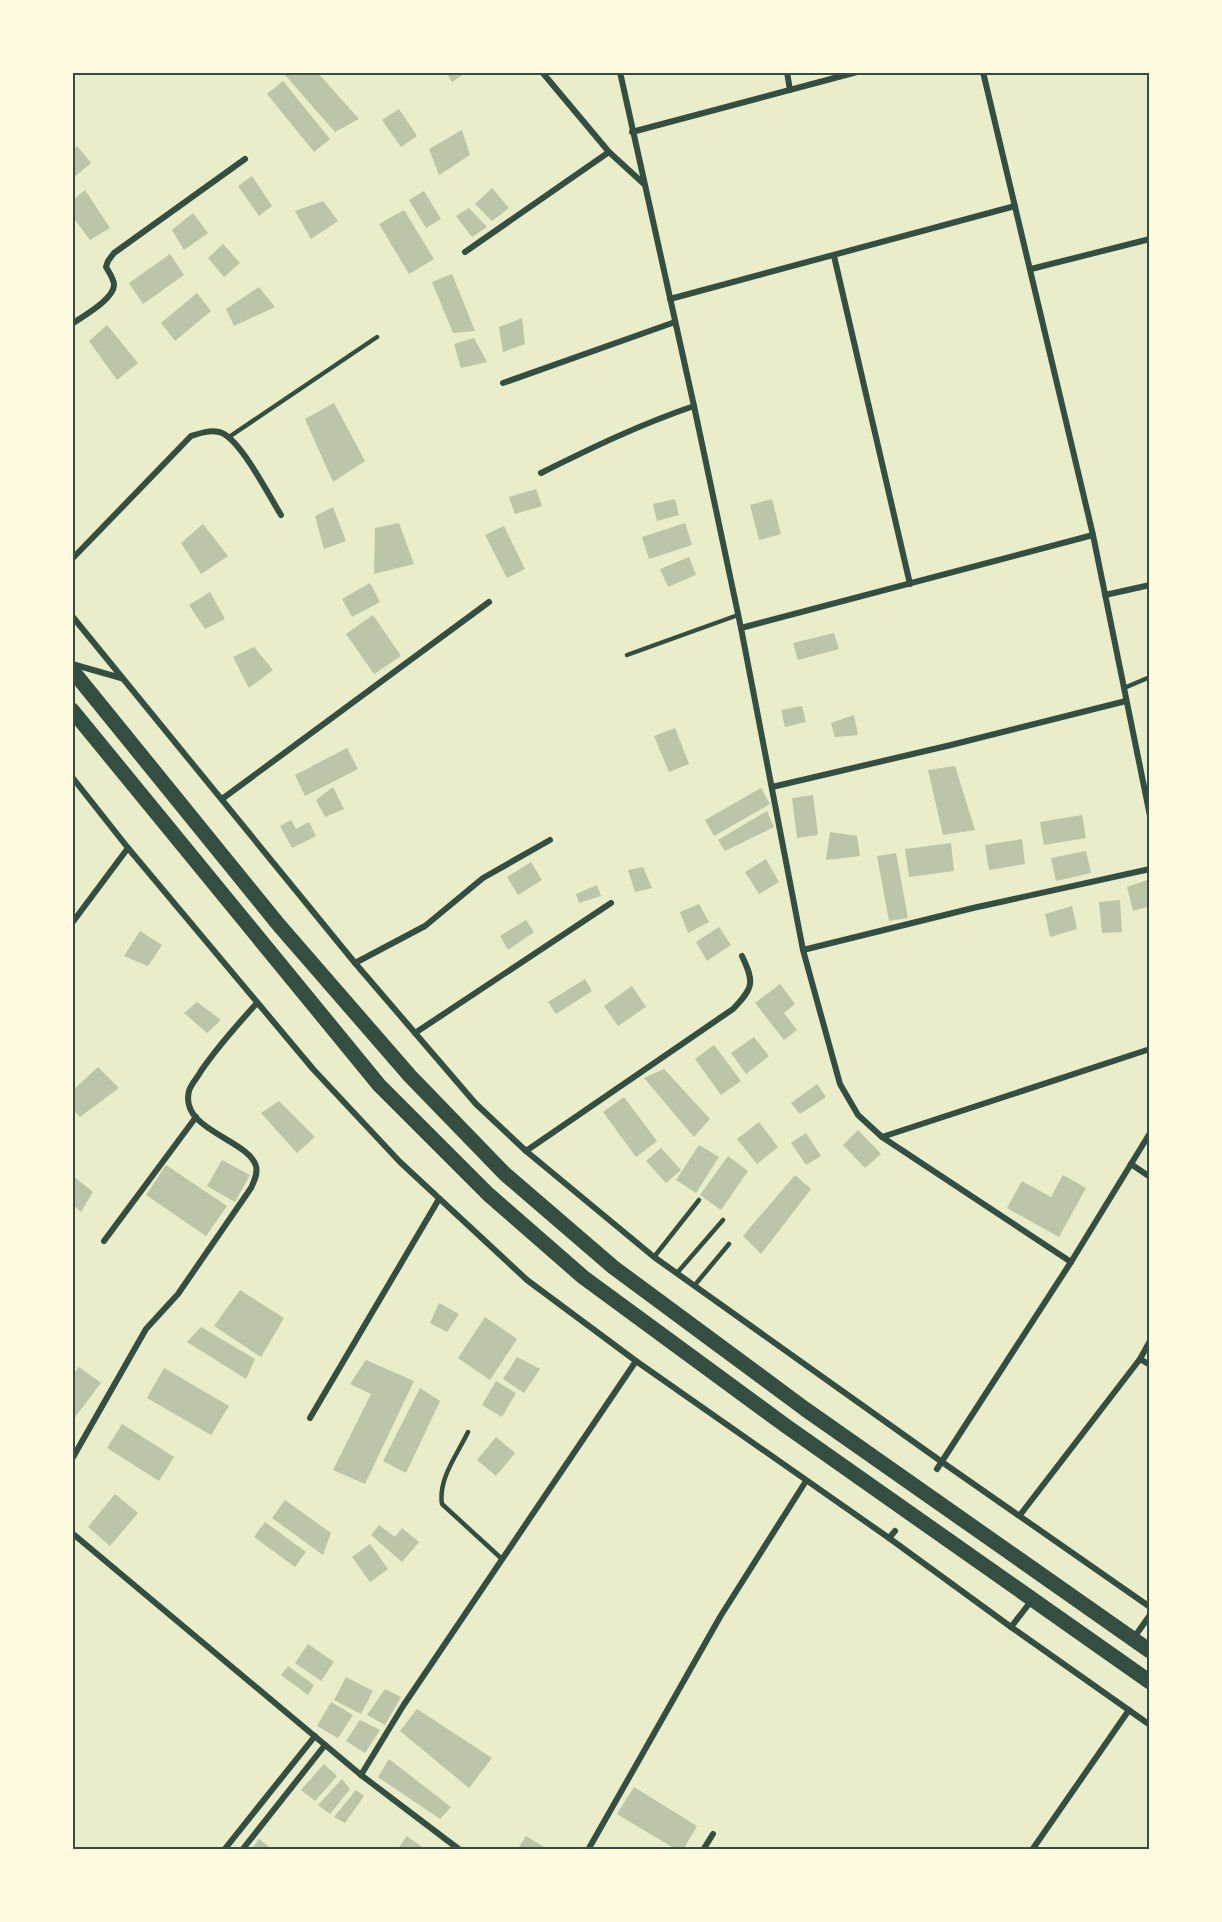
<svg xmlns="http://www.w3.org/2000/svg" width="1222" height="1922" viewBox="0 0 1222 1922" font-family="'Public Sans',sans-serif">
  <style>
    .building { fill: #bcc5a7 }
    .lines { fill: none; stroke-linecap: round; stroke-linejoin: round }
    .service { stroke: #344e41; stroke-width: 4.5 }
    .minor { stroke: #344e41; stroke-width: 6 }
    .trunk { stroke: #344e41; stroke-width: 15 }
    .neatline { fill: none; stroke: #344e41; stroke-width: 2 }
  </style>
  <rect width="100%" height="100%" fill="#e9edc9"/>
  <g class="building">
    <path d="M289,72H317L359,119L335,132L285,75Z"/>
    <path d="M446,72H467L452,82Z"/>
    <path d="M283,81L330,139L314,152L267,94Z"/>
    <path d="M399,109L417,136L401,147L382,120Z"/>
    <path d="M462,130L470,155L439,175L429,149Z"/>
    <path d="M77,146L91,163L72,179V150Z"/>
    <path d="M252,176L272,206L259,216L238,186Z"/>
    <path d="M492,188L509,208L492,221L475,204Z"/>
    <path d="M85,190L110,228L90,240L72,216V201Z"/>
    <path d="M424,191L441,219L426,228L409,200Z"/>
    <path d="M323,201L338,221L311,239L295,211Z"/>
    <path d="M469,208L487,227L472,237L456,216Z"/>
    <path d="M404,210L434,259L409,274L379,224Z"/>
    <path d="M193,213L208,233L184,250L172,230Z"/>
    <path d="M223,244L240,263L224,277L208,258Z"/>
    <path d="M170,254L184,275L143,304L129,283Z"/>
    <path d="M452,274L475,331L453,333L432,282Z"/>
    <path d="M259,287L275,307L234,326L226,309Z"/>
    <path d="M197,293L211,311L175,341L161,323Z"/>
    <path d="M522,318L525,344L503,352L499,327Z"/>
    <path d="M107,325L138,363L117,380L89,341Z"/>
    <path d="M474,338L487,362L461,368L454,344Z"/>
    <path d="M334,403L365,461L333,482L305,419Z"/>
    <path d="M536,489L542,506L515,514L509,497Z"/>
    <path d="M675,499L679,515L657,521L653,504Z"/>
    <path d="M772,499L781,534L759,540L750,505Z"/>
    <path d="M333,507L346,541L324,549L315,516Z"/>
    <path d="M399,523L414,564L374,574L375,528Z"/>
    <path d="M685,523L692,545L649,559L642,537Z"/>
    <path d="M203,524L228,556L201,574L181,543Z"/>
    <path d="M504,526L525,569L507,578L485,535Z"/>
    <path d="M689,557L696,575L668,587L660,569Z"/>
    <path d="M370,583L380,602L352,617L342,599Z"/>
    <path d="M210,592L225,619L205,629L189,605Z"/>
    <path d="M373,615L401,656L374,674L346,634Z"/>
    <path d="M834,633L839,649L798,660L793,643Z"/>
    <path d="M254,647L273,670L249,688L233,657Z"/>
    <path d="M802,706L806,722L785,727L781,710Z"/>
    <path d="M854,715L858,735L835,737L831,723Z"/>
    <path d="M675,728L689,764L669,772L654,736Z"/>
    <path d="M347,748L358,769L305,796L295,775Z"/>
    <path d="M955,766L975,830L943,835L928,770Z"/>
    <path d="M333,787L344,809L325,817L316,800Z"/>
    <path d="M761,788L770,804L714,836L705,820Z"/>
    <path d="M813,795L818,835L797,838L792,798Z"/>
    <path d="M767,811L774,827L725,851L718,840Z"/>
    <path d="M1082,815L1086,838L1044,845L1040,822Z"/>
    <path d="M291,820L296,829L309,822L316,836L292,848L280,826Z"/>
    <path d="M830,832L857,836L860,856L826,860Z"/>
    <path d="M1022,839L1025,864L989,870L985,845Z"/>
    <path d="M951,843L954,871L909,877L905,849Z"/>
    <path d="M1086,851L1091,873L1056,881L1051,858Z"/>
    <path d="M896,853L908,918L889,921L877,856Z"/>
    <path d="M766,859L779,882L759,894L745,872Z"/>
    <path d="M531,862L542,880L518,895L507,877Z"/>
    <path d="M643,867L652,888L635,892L628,870Z"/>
    <path d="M1150,879V906L1133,911L1127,887Z"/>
    <path d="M597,885L601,896L579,903L576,894Z"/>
    <path d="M1120,900L1122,932L1102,933L1099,902Z"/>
    <path d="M699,904L709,922L688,933L680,912Z"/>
    <path d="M1072,906L1077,929L1050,937L1045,914Z"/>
    <path d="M526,920L534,932L508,950L500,936Z"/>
    <path d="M719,927L731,945L707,961L696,942Z"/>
    <path d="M140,931L162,945L148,966L124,956Z"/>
    <path d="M585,979L592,991L556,1014L548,1002Z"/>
    <path d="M780,984L795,1004L784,1013L797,1030L784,1040L755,1003Z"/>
    <path d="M632,986L646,1007L618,1026L604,1006Z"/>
    <path d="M197,1002L221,1020L207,1033L184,1013Z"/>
    <path d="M754,1037L769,1056L746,1074L731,1053Z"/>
    <path d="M714,1045L741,1081L721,1095L695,1059Z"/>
    <path d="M98,1067L119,1088L80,1117L72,1109V1091Z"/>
    <path d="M664,1069L710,1119L694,1137L644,1078Z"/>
    <path d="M817,1084L826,1097L800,1114L791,1103Z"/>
    <path d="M624,1097L657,1141L636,1157L603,1112Z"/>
    <path d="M279,1101L315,1137L297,1153L261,1113Z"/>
    <path d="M759,1122L778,1147L757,1164L737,1139Z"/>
    <path d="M858,1130L881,1154L865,1168L843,1145Z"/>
    <path d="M806,1133L821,1156L806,1165L791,1143Z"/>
    <path d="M699,1145L719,1157L696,1193L676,1180Z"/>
    <path d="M661,1148L681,1170L666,1183L646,1161Z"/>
    <path d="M728,1156L748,1171L721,1210L700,1195Z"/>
    <path d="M222,1160L250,1175L235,1202L207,1186Z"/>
    <path d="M166,1165L227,1206L206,1236L146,1195Z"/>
    <path d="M72,1175L93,1192L81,1212L72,1204Z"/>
    <path d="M795,1175L811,1189L761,1254L743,1236Z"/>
    <path d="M1063,1175L1086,1188L1059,1237L1007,1208L1022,1181L1051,1197Z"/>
    <path d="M240,1290L284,1318L261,1357L214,1326Z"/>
    <path d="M439,1303L459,1314L447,1332L430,1323Z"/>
    <path d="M485,1317L517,1339L490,1380L458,1358Z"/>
    <path d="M201,1327L255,1359L246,1379L187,1342Z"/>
    <path d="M517,1357L540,1369L524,1393L503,1379Z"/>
    <path d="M366,1360L414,1381L365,1484L333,1470L371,1394L350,1384Z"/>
    <path d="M79,1367L101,1383L72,1421V1376Z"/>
    <path d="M164,1368L229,1406L211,1435L147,1398Z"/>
    <path d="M496,1381L516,1393L502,1417L482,1405Z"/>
    <path d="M420,1388L440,1401L406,1473L383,1461Z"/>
    <path d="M122,1424L174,1457L159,1481L107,1448Z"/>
    <path d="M496,1437L515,1453L496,1476L477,1460Z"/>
    <path d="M115,1494L138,1513L110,1546L88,1527Z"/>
    <path d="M285,1500L331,1533L323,1555L272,1518Z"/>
    <path d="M265,1522L306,1552L295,1567L254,1537Z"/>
    <path d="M379,1525L395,1537L402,1528L419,1542L402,1562L371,1535Z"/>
    <path d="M370,1544L388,1569L370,1582L352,1557Z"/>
    <path d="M308,1644L334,1662L321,1681L295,1663Z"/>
    <path d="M288,1666L314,1685L308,1695L281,1675Z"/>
    <path d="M346,1677L373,1691L361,1714L334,1700Z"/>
    <path d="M385,1689L401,1697L385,1725L367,1715Z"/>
    <path d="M331,1702L353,1715L338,1738L317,1726Z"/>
    <path d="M417,1709L492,1758L469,1788L400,1731Z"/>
    <path d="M360,1720L380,1730L365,1753L346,1741Z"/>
    <path d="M389,1759L451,1807L440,1819L378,1777Z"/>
    <path d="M324,1764L337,1776L315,1801L301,1790Z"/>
    <path d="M342,1779L350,1789L330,1814L318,1805Z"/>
    <path d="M634,1787L697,1826L683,1850H677L617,1814Z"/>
    <path d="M356,1790L364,1796L345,1823L334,1817Z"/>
    <path d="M407,1836L426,1850H397Z"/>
    <path d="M526,1836L549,1850H517Z"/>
    <path d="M259,1839L273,1850H251Z"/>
  </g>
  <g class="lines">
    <g class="service">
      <path d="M229,437L377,337"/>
      <path d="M627,655L738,615"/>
      <path d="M1124,688L1150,677"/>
      <path d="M654,1257L699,1200"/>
      <path d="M677,1273L723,1220"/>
      <path d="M694,1286L729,1244"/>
      <path d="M468,1432C457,1455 438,1479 442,1504L502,1559"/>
    </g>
    <g class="minor">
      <path d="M542,72L609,152L644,184"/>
      <path d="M620,72L694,406L741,628L803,950L840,1084L858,1115L882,1137L1071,1262"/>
      <path d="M787,72L790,90"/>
      <path d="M983,72L1093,535L1150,816"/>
      <path d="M632,132L857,72"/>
      <path d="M465,252L609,152"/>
      <path d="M834,256L910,584"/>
      <path d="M1031,269L1150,239"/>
      <path d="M670,299L1015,206"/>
      <path d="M72,324C83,316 114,299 114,285C114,279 109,272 106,267L108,261L114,253L245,159"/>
      <path d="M503,383L675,322"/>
      <path d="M541,473C591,448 641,424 694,406"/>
      <path d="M72,559L191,436C201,433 209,430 219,432C239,436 269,496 281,515"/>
      <path d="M1105,595L1150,585"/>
      <path d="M72,616L355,963L476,1104L526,1151L654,1257L942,1462L1150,1607"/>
      <path d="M741,628L1093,535"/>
      <path d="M72,664L121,678"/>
      <path d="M72,777L128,848L313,1069L400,1162L527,1280L636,1361L889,1538L1011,1627L1150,1725"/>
      <path d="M772,787L951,745L1126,701"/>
      <path d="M222,799L489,602"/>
      <path d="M72,923L128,848"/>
      <path d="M803,950L973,908L1150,869"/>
      <path d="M355,963L425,926L483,878L550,840"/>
      <path d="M415,1033L611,903"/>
      <path d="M882,1137L1150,1049"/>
      <path d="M526,1151L733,1009C753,988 755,983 742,956"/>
      <path d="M1131,1164L1150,1177"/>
      <path d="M104,1241L196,1117"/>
      <path d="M1140,1359L1150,1365"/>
      <path d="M310,1418L439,1199"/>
      <path d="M72,1459L146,1329L178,1294L251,1188C254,1181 258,1174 256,1166C248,1139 179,1130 189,1091C191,1084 198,1077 201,1071C218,1046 237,1025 257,1003"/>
      <path d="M937,1469L1071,1262L1150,1133"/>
      <path d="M1020,1515L1140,1359L1150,1341"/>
      <path d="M72,1533L361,1775L460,1850"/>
      <path d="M889,1538L895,1531"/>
      <path d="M1011,1627L1032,1600"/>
      <path d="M1133,1639L1150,1615"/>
      <path d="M361,1775L403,1706L636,1361"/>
      <path d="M224,1850L315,1736"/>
      <path d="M242,1850L325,1745"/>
      <path d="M588,1850L720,1617L806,1481"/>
      <path d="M703,1850L713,1834"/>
      <path d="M1032,1850L1129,1710"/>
    </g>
    <g class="trunk">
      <path d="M72,670L278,924L410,1076L505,1174L613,1267L805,1409L1150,1651"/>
      <path d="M72,710L379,1085L488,1194L583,1277L786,1426L1150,1682"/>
    </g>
  </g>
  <rect width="1222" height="1922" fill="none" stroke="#fefae0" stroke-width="147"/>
  <rect x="74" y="74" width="1074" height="1774" class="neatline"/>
</svg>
